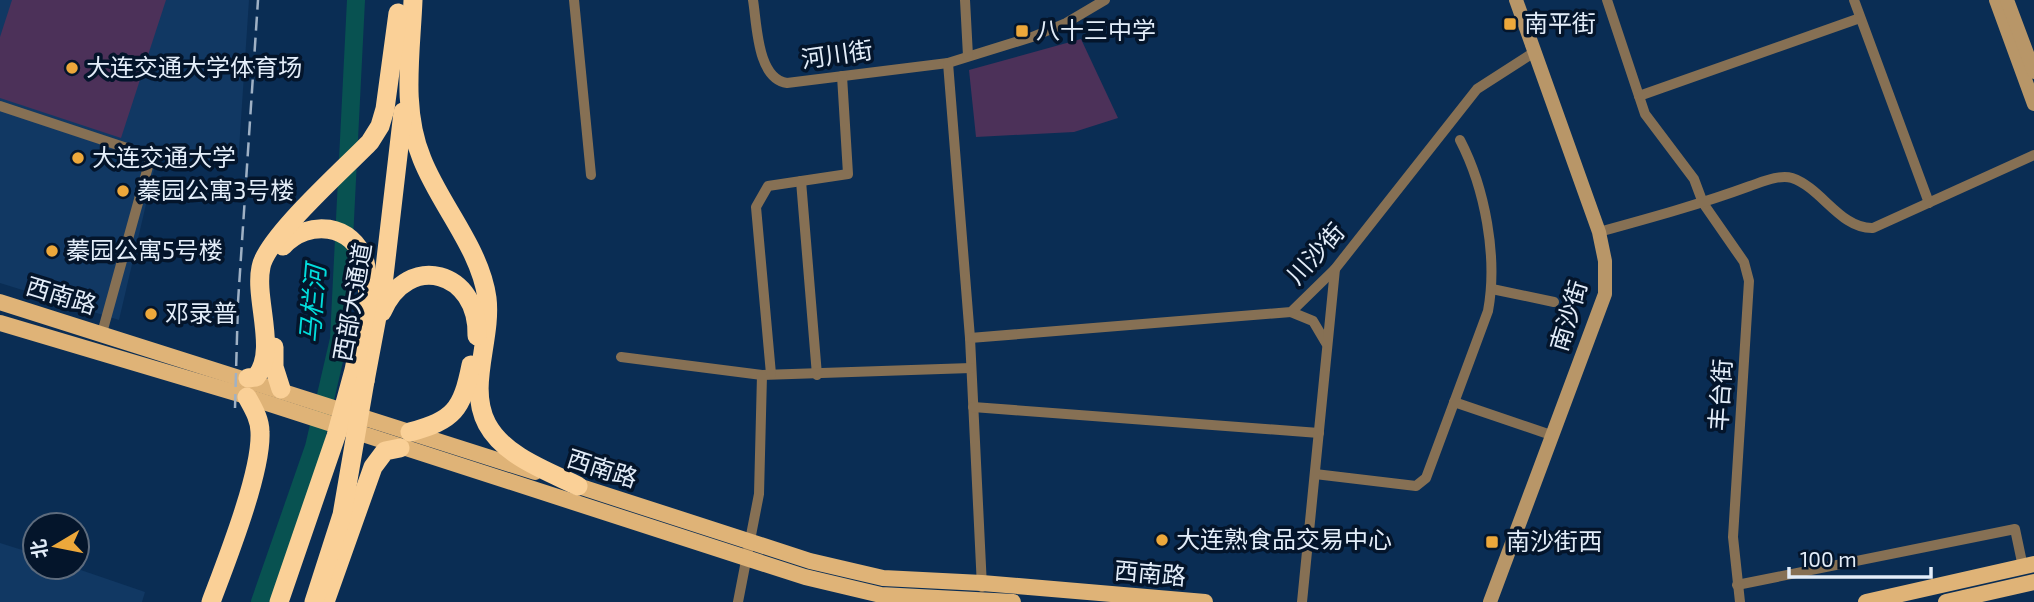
<svg xmlns="http://www.w3.org/2000/svg" width="2034" height="602" viewBox="0 0 2034 602" font-family="'Exo 2','Noto Sans SC',sans-serif">
  <style>
    .built { fill: #113863 }
    .grass { fill: #4c3159 }
    .lines { fill: none; stroke-linecap: round; stroke-linejoin: round }
    .river { stroke: #085251; stroke-width: 18 }
    .street { stroke: #867054; stroke-width: 10 }
    .secondary { stroke: #b89668; stroke-width: 14 }
    .primary { stroke: #dfb377; stroke-width: 16 }
    .highway { stroke: #fad097; stroke-width: 19 }
    .rail { stroke: #9fb1c5; stroke-width: 2.5; stroke-dasharray: 14 7; stroke-linecap: butt }
    .highway-bridge { stroke: #fad097; stroke-width: 19 }
    .poi-dot { fill: #eda83b; stroke: #04152b; stroke-width: 2.5 }
    .labels { text-anchor: middle; stroke-width: 7; stroke-linejoin: round; paint-order: stroke }
    .poi-label { font-size: 24px; fill: #e3edf9; stroke: #04152b; text-anchor: start }
    .street-label { font-size: 24px; fill: #e3edf9; stroke: #04152b }
    .water-label { font-size: 26px; font-style: italic; fill: #02dddc; stroke: #04152b }
  </style>
  <rect width="100%" height="100%" fill="#0a2d54"/>
  <g class="built">
    <path d="M0,0H249L238,164L158,153L119,320L0,283Z"/>
    <path d="M0,543L35,554V567H72L145,592L142,602H0Z"/>
  </g>
  <g class="grass">
    <path d="M12,0H166L121,138L0,98V37Z"/>
    <path d="M1081,39L1118,118L1074,132L976,137L969,70Z"/>
  </g>
  <g class="lines">
    <path class="river" d="M260,602L314,447L339,339L356,0"/>
    <g class="street">
      <path d="M574,0L591,175"/>
      <path d="M753,0C757,24 757,79 787,83L948,63L1032,37L1066,23L1105,0"/>
      <path d="M965,0L968,56"/>
      <path d="M1607,0L1645,114L1694,179L1703,203L1744,262L1749,281L1733,537L1740,602"/>
      <path d="M1854,0L1929,203"/>
      <path d="M948,63L970,338L982,587"/>
      <path d="M1639,96L1860,18"/>
      <path d="M0,106L151,156L102,333"/>
      <path d="M801,181L817,375"/>
      <path d="M1599,232C1650,218 1701,204 1750,186C1762,182 1780,174 1792,178C1822,188 1840,229 1873,228L2034,155"/>
      <path d="M1492,289L1554,302"/>
      <path d="M1291,312L1313,321L1326,343"/>
      <path d="M970,338L1291,312L1335,269L1477,89L1533,53"/>
      <path d="M621,357L762,375L971,368"/>
      <path d="M771,374L756,207L768,186L848,174L842,76"/>
      <path d="M1454,402L1551,435"/>
      <path d="M973,407L1319,433"/>
      <path d="M1315,474L1416,486L1426,478L1488,311C1498,257 1485,188 1460,140"/>
      <path d="M1737,585L2015,529L2023,567"/>
      <path d="M738,602L759,494L762,375"/>
      <path d="M1302,602L1335,269"/>
    </g>
    <g class="secondary">
      <path d="M1996,0L2034,104"/>
      <path d="M2007,0L2034,72"/>
      <path d="M1490,602L1605,294V261L1599,232L1516,0"/>
    </g>
    <g class="primary">
      <path d="M0,302L535,472"/>
      <path d="M0,323L236,393L805,577L881,595L1013,602"/>
      <path d="M569,483L810,561L883,578L982,583L1205,602"/>
      <path d="M1866,602L2034,564"/>
      <path d="M1946,602L2034,582"/>
    </g>
    <g class="highway">
      <path d="M413,0C411,53 401,109 422,159C440,205 480,248 487,298C492,339 467,387 487,424C504,456 547,471 578,486"/>
      <path d="M283,246C308,219 353,223 365,262C368,274 367,288 368,300"/>
      <path d="M382,312C408,251 479,271 477,336"/>
      <path d="M274,347V367L281,389"/>
      <path d="M248,378L256,377C278,351 254,299 261,267C266,238 346,167 370,142L380,126L385,109L398,13"/>
      <path d="M365,381L383,285L403,112"/>
      <path d="M410,432C454,420 462,410 471,365"/>
      <path d="M211,602C226,562 262,472 260,432C260,419 253,408 247,397"/>
      <path d="M325,602L373,467L385,451L400,448"/>
    </g>
    <path class="rail" d="M235,408L238,302L258,0"/>
    <g class="highway-bridge">
      <path d="M279,602L336,436L354,370L368,300"/>
      <path d="M314,602L342,515L365,381"/>
    </g>
  </g>
  <g class="poi-dot">
    <rect x="1503" y="17" width="14" height="14" rx="3.5"/>
    <rect x="1015" y="24" width="14" height="14" rx="3.5"/>
    <circle cx="72" cy="68" r="7"/>
    <circle cx="78" cy="158" r="7"/>
    <circle cx="123" cy="191" r="7"/>
    <circle cx="52" cy="251" r="7"/>
    <circle cx="151" cy="314" r="7"/>
    <circle cx="1162" cy="540" r="7"/>
    <rect x="1485" y="535" width="14" height="14" rx="3.5"/>
  </g>
  <g class="labels">
    <g class="poi-label">
      <text x="1524" y="32">南平街</text>
      <text x="1036" y="39">八十三中学</text>
      <text x="86" y="76">大连交通大学体育场</text>
      <text x="92" y="166">大连交通大学</text>
      <text x="137" y="199">蓁园公寓3号楼</text>
      <text x="66" y="259">蓁园公寓5号楼</text>
      <text x="165" y="322">邓录普</text>
      <text x="1176" y="548">大连熟食品交易中心</text>
      <text x="1506" y="550">南沙街西</text>
    </g>
    <g class="street-label">
      <text transform="translate(837 55) rotate(-8)" y="8">河川街</text>
      <text transform="translate(1316 254) rotate(-48)" y="8">川沙街</text>
      <text transform="translate(61 296) rotate(17)" y="8">西南路</text>
      <text transform="translate(353 302) rotate(-80)" y="8">西部大通道</text>
      <text transform="translate(1569 316) rotate(-73)" y="8">南沙街</text>
      <text transform="translate(1721 395) rotate(-86)" y="8">丰台街</text>
      <text transform="translate(602 469) rotate(18)" y="8">西南路</text>
      <text transform="translate(1150 574) rotate(5)" y="8">西南路</text>
    </g>
    <g class="water-label">
      <text transform="translate(313 304) rotate(-85)" y="9">马栏河</text>
    </g>
  </g>
  <g transform="translate(56 546) rotate(260)"><circle r="33" fill="#04152b" stroke="#5d6b7d" stroke-width="2"/>
  <path d="M0-5L12 26L0 18L-12 26Z" fill="#eda83b"/>
  <text y="-10" font-size="19" font-weight="bold" text-anchor="middle" fill="#e3edf9">北</text>
  </g>
  <path d="M1789 567v10h142v-10" fill="none" stroke="#e3edf9" stroke-width="3.5"/>
  <text x="1800" y="567" font-size="21" fill="#e3edf9" stroke="#04152b" stroke-width="5" paint-order="stroke">100 m</text>
</svg>
